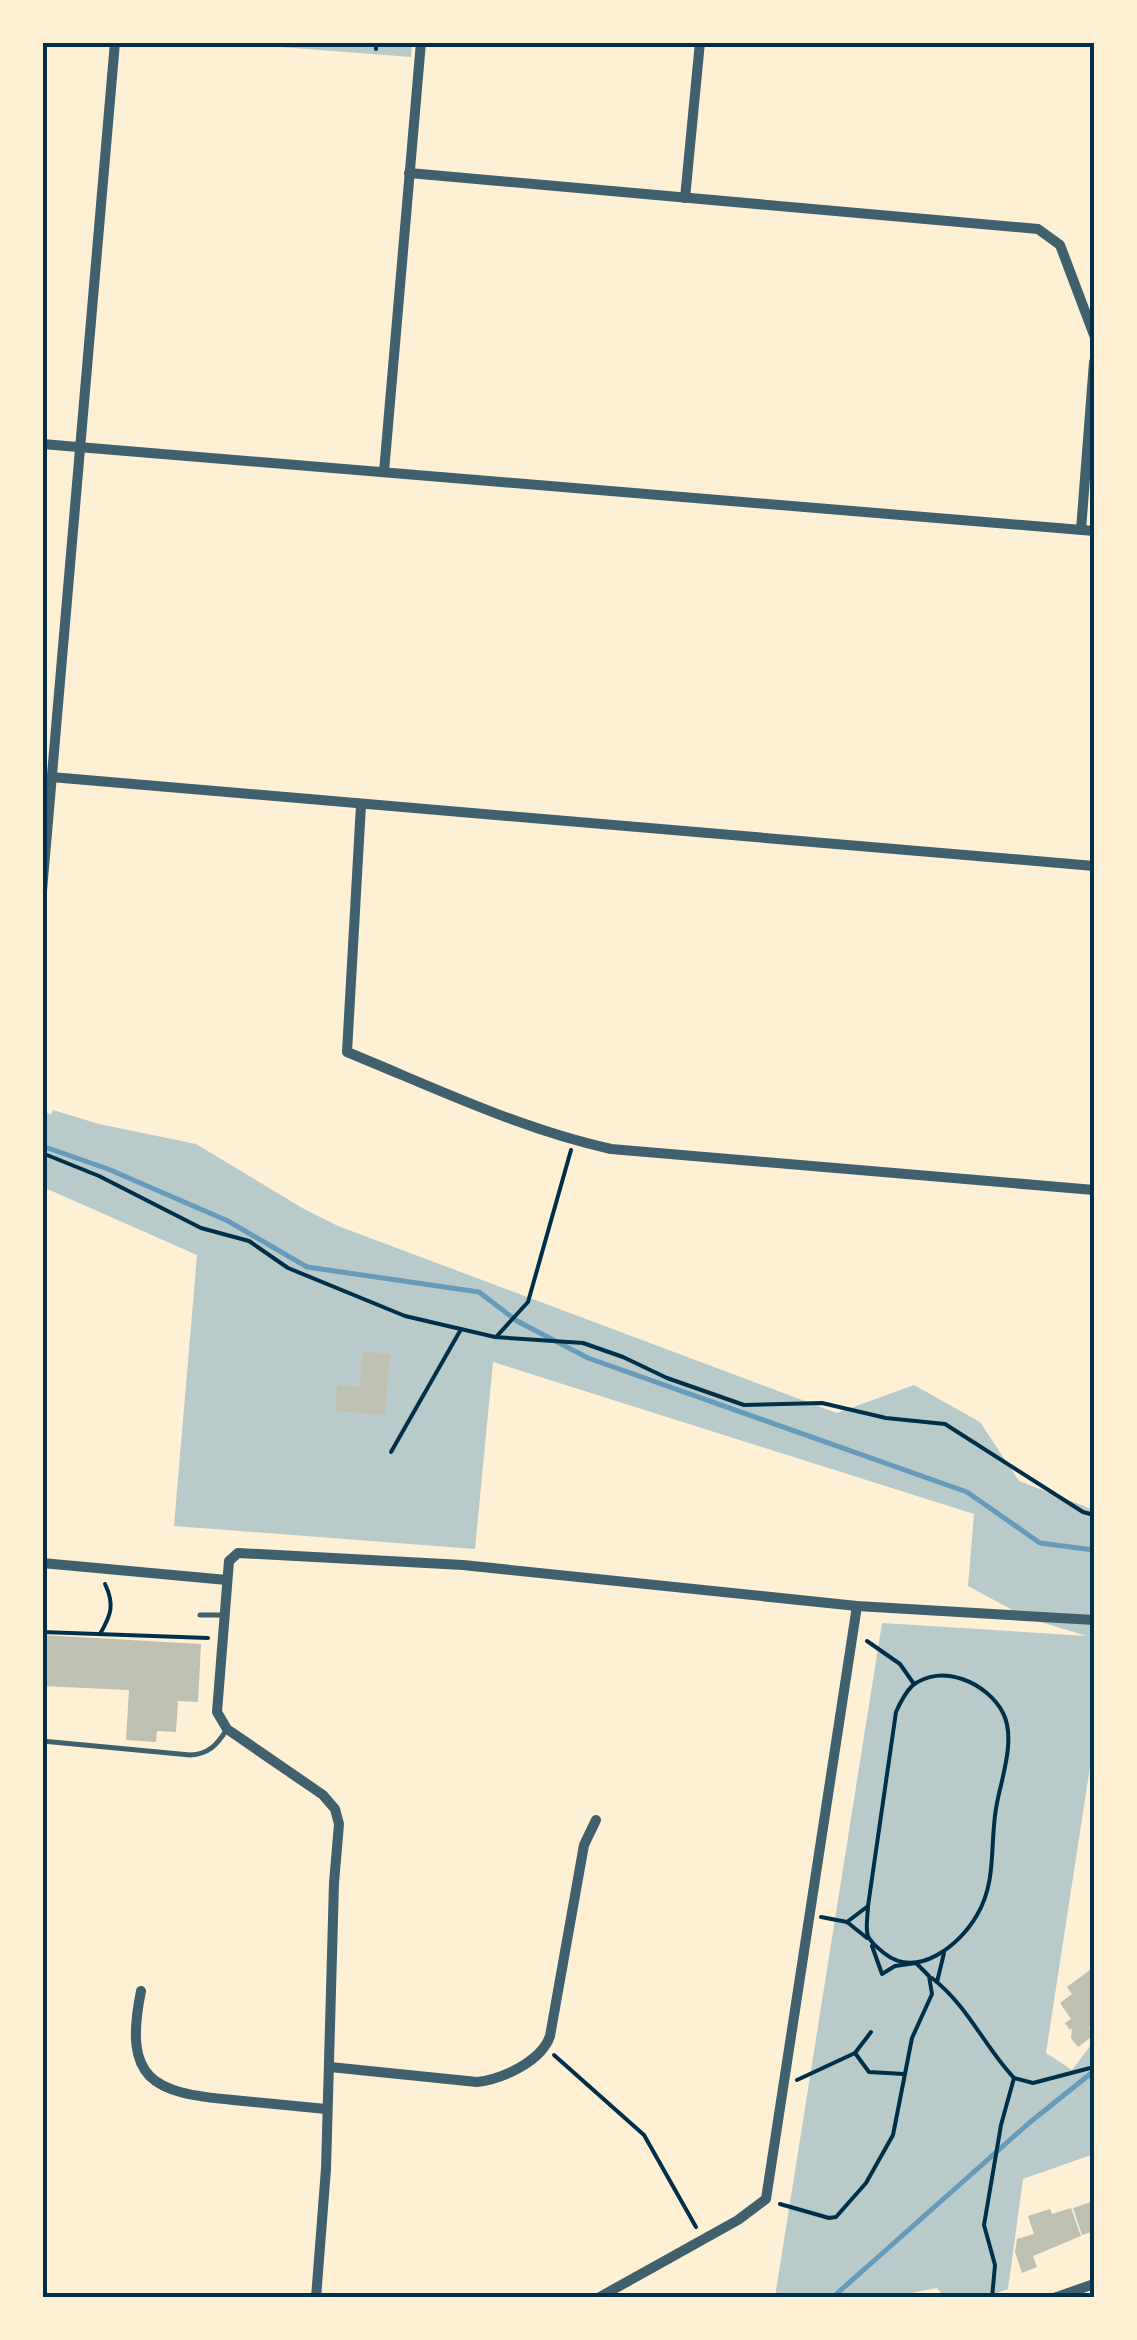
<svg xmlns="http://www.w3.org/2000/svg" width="1137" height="2340" viewBox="0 0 1137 2340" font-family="Quicksand,sans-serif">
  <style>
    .green { fill: #b9caca }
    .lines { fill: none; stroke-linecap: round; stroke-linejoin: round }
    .stream { stroke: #669bbc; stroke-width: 5 }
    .building { fill: #bec0b2 }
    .path { stroke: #003049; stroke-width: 4 }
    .service { stroke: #3f606c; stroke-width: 5 }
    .minor { stroke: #3f606c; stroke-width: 10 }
    .neatline { fill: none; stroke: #003049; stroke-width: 4 }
  </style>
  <rect width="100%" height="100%" fill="#fdf0d5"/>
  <g class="green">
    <path d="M227,43H412L411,57Z"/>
    <path d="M43,1110L51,1115L53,1110L99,1124L196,1144L304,1209L338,1226L837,1413L914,1385L980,1422L1019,1481L1094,1510V1741L1046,2053L1072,2070L1094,2041V2154L1023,2179L1008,2289L984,2298L944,2297L937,2288L891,2297H775L882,1623L1087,1636L1027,1618L968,1586L974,1514L493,1362L475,1549L174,1526L197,1255L45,1188L47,1165L43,1162Z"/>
  </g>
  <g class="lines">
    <g class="stream">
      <path d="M42,1146L108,1169L228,1221L307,1267L479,1292L517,1321L588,1358L967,1492L1040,1543L1094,1550"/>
      <path d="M832,2298L1029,2123L1094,2071"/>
    </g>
  </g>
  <g class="building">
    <path d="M363,1352L390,1354L385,1415L335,1411L337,1385L360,1387Z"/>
    <path d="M42,1635L201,1644L198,1702L178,1701L176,1732L157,1731L156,1742L126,1740L129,1690L42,1686Z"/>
    <path d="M1090,1970L1094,1976V2024L1089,2028L1094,2035L1078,2047L1071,2038L1072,2028L1070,2030L1065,2023L1071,2019L1060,2003L1072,1994L1067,1987Z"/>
    <path d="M1094,2201V2231L1082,2235L1073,2208Z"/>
    <path d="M1071,2208L1081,2236L1033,2256L1037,2267L1022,2273L1015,2252L1017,2239L1034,2234L1028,2216L1050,2209L1052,2214Z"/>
  </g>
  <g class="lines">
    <g class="path">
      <path d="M376,49V42"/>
      <path d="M42,1153L99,1176L201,1228L249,1241L288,1268L405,1316L495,1337L583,1343L623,1357L667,1378L744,1405L822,1403L886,1418L945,1424L1083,1512L1094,1515"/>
      <path d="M496,1337L528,1302L571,1150"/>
      <path d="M391,1452L460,1331"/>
      <path d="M42,1632L208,1638"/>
      <path d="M100,1634C111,1615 115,1605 105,1584"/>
      <path d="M867,1641L900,1664L914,1684"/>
      <path d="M821,1917L847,1922L868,1906L896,1712C900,1703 905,1693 912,1686C941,1662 988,1683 1003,1713C1016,1738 1002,1777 997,1803C989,1840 998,1880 977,1915C960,1945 917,1980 884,1953C878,1948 871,1943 868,1936C865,1928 868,1915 868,1906"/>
      <path d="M847,1922L867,1938"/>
      <path d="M932,1978C968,2006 984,2046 1014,2078"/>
      <path d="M937,1982L944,1953"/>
      <path d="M855,2053L869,2072L904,2074"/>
      <path d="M554,2055L644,2135L696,2227"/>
      <path d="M797,2080L855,2053L871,2032"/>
      <path d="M780,2204L829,2218L836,2217L866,2183L893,2135L912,2038L932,1994L929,1976L916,1963L895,1966L882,1974L872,1946"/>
      <path d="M992,2298L995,2265L984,2225L1001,2125L1014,2078L1033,2083L1094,2067"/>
    </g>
    <g class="service">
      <path d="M200,1615H224"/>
      <path d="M42,1741L190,1755C209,1754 217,1745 227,1729"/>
    </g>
    <g class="minor">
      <path d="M409,173L1038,229L1060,245L1094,335"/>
      <path d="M685,198L700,42"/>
      <path d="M42,444L1094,531"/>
      <path d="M384,472L421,42"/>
      <path d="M1081,530L1094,362"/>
      <path d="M51,777L1094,866"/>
      <path d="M361,805L347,1052C433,1087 520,1129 611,1149L1094,1190"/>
      <path d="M42,891L115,42"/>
      <path d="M42,1563L227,1580"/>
      <path d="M141,1991C123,2080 152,2093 233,2100C264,2103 295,2106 326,2109"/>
      <path d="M330,2067L477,2082C502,2079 541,2062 550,2036L584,1845L596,1820"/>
      <path d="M316,2298L326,2169L334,1883L339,1824L335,1809L323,1795L227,1729L217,1712L229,1561L238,1553L463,1565L857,1606L1094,1620"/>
      <path d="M598,2298L738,2220L766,2199L857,1606"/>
      <path d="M1054,2298L1094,2284"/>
    </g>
  </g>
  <rect width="1137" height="2340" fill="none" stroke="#fdf0d5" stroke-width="90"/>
  <rect x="45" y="45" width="1047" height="2250" class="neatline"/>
</svg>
